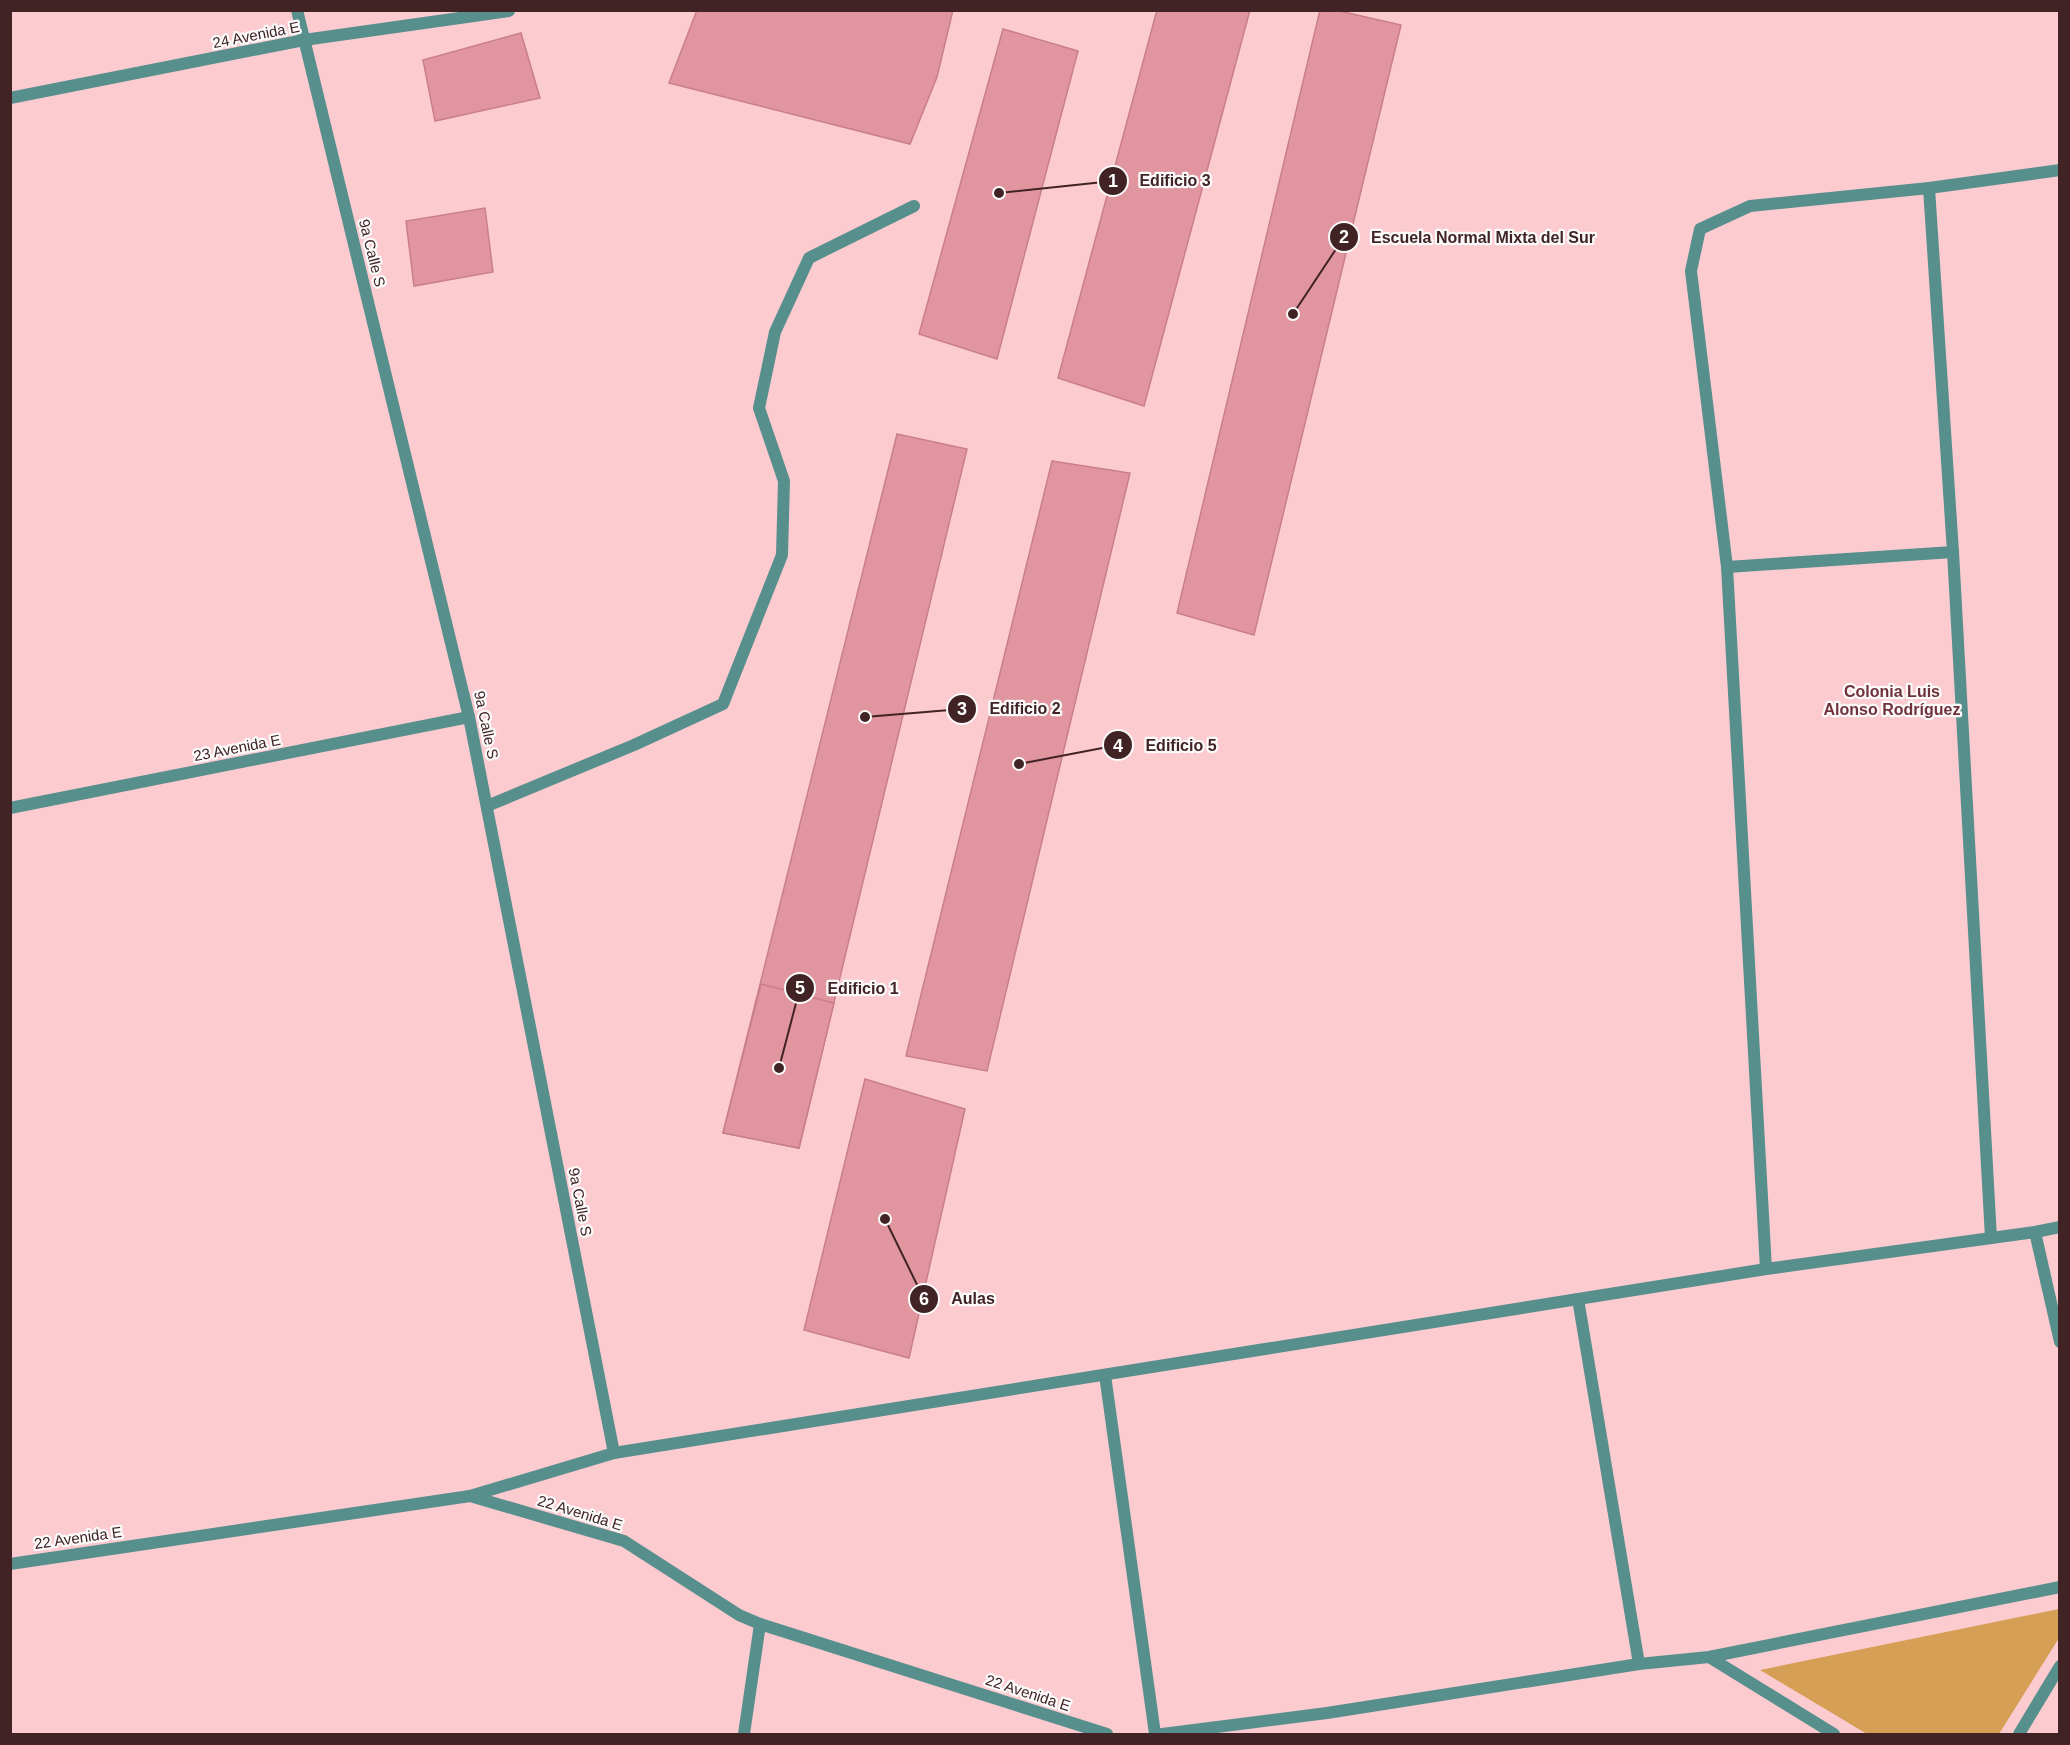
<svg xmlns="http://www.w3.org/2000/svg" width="2070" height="1745" viewBox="0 0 2070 1745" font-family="Arial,sans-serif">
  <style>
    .green { fill: #d69f56 }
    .building { fill: #e1959e; stroke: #c97f88; stroke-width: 1.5 }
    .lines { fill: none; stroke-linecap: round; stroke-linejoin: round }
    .service { stroke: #578f8d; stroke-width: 12 }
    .minor { stroke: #578f8d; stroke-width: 12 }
    .labels { text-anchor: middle; stroke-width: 4.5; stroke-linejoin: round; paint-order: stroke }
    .street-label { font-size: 15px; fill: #412326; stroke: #fafafa }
    .neighbourhood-label { font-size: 16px; font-weight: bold; fill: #71313b; stroke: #fafafa }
    .leader { fill: none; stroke: #412326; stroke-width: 2 }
    .callout-dot { fill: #412326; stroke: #fafafa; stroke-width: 2 }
    .mark-label { font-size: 18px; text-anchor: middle; font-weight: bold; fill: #fff }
    .callout-label { font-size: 16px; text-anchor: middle; font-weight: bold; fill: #412326; stroke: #fafafa; stroke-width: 4.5; stroke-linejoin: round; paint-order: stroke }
  </style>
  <rect width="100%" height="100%" fill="#fccbd0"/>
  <path class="green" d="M2059,1609V1638L1999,1734H1867L1760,1670Z"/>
  <g class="building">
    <path d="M697,10H953L937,77L910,144L669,83Z"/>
    <path d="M1157,10H1250L1144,406L1058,378Z"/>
    <path d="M1320,10H1335L1401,25L1254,635L1177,613Z"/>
    <path d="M1003,29L1078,51L997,359L919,334Z"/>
    <path d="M521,33L540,98L435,121L423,60Z"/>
    <path d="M485,208L493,272L414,286L406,221Z"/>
    <path d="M897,434L967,449L799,1148L723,1133Z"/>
    <path d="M1052,461L1130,473L987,1071L906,1056Z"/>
    <path d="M761,984L834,1003L799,1148L723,1133Z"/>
    <path d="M865,1079L965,1109L909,1358L804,1330Z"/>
  </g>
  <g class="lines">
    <path class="service" d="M487,806L634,745L723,704L782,555L784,481L759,408L775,332L809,258L914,206"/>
    <g class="minor">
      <path d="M297,10L469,717L614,1453"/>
      <path d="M10,98L304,40L509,11"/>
      <path d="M1929,188L1953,552L1991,1238"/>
      <path d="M1727,567L1953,552"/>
      <path d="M10,808L469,717"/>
      <path d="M2035,1232L2060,1342"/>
      <path d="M1766,1269L1727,567L1691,271L1700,229L1750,206L1929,188L2060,170"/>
      <path d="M1578,1299L1639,1664"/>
      <path d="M1105,1375L1155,1734"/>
      <path d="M470,1496L614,1453L1766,1269L2035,1232L2060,1227"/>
      <path d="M10,1564L470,1496L624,1541L739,1615L760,1624L1107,1734"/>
      <path d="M1709,1657L1834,1734"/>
      <path d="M744,1734L760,1624"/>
      <path d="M1162,1734L1327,1713L1639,1664L1709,1657L2060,1587"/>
      <path d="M2019,1734L2060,1666"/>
    </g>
  </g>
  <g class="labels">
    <g class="street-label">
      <text transform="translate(256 35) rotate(-11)" y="5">24 Avenida E</text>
      <text transform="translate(372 253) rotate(76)" y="5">9a Calle S</text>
      <text transform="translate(486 725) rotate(78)" y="5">9a Calle S</text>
      <text transform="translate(237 748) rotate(-11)" y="5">23 Avenida E</text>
      <text transform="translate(580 1202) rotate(79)" y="5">9a Calle S</text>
      <text transform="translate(580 1513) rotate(17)" y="5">22 Avenida E</text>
      <text transform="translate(78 1538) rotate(-8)" y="5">22 Avenida E</text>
      <text transform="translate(1028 1693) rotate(18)" y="5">22 Avenida E</text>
    </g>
    <g class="neighbourhood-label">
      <text x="1892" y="697">Colonia Luis<tspan x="1892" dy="18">Alonso Rodríguez</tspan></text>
    </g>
  </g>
  <path class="leader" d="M999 193L1113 181M1293 314L1344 237M865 717L962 709M1019 764L1118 745M779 1068L800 988M885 1219L924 1299"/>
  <g class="callout-dot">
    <circle cx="999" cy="193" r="6"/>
    <circle cx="1293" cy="314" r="6"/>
    <circle cx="865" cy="717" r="6"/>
    <circle cx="1019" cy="764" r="6"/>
    <circle cx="779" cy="1068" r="6"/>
    <circle cx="885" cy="1219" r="6"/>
    <circle cx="1113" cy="181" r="15"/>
    <circle cx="1344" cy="237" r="15"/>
    <circle cx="962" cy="709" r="15"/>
    <circle cx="1118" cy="745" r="15"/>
    <circle cx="800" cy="988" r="15"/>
    <circle cx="924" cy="1299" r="15"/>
  </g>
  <g class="mark-label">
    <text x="1113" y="187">1</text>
    <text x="1344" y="243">2</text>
    <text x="962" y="715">3</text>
    <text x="1118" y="752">4</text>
    <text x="800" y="994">5</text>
    <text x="924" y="1305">6</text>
  </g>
  <g class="callout-label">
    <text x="1175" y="186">Edificio 3</text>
    <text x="1483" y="243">Escuela Normal Mixta del Sur</text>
    <text x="1025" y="714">Edificio 2</text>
    <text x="1181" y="751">Edificio 5</text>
    <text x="863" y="994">Edificio 1</text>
    <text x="973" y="1304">Aulas</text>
  </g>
  <rect width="2070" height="1745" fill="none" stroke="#412326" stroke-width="24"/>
</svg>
